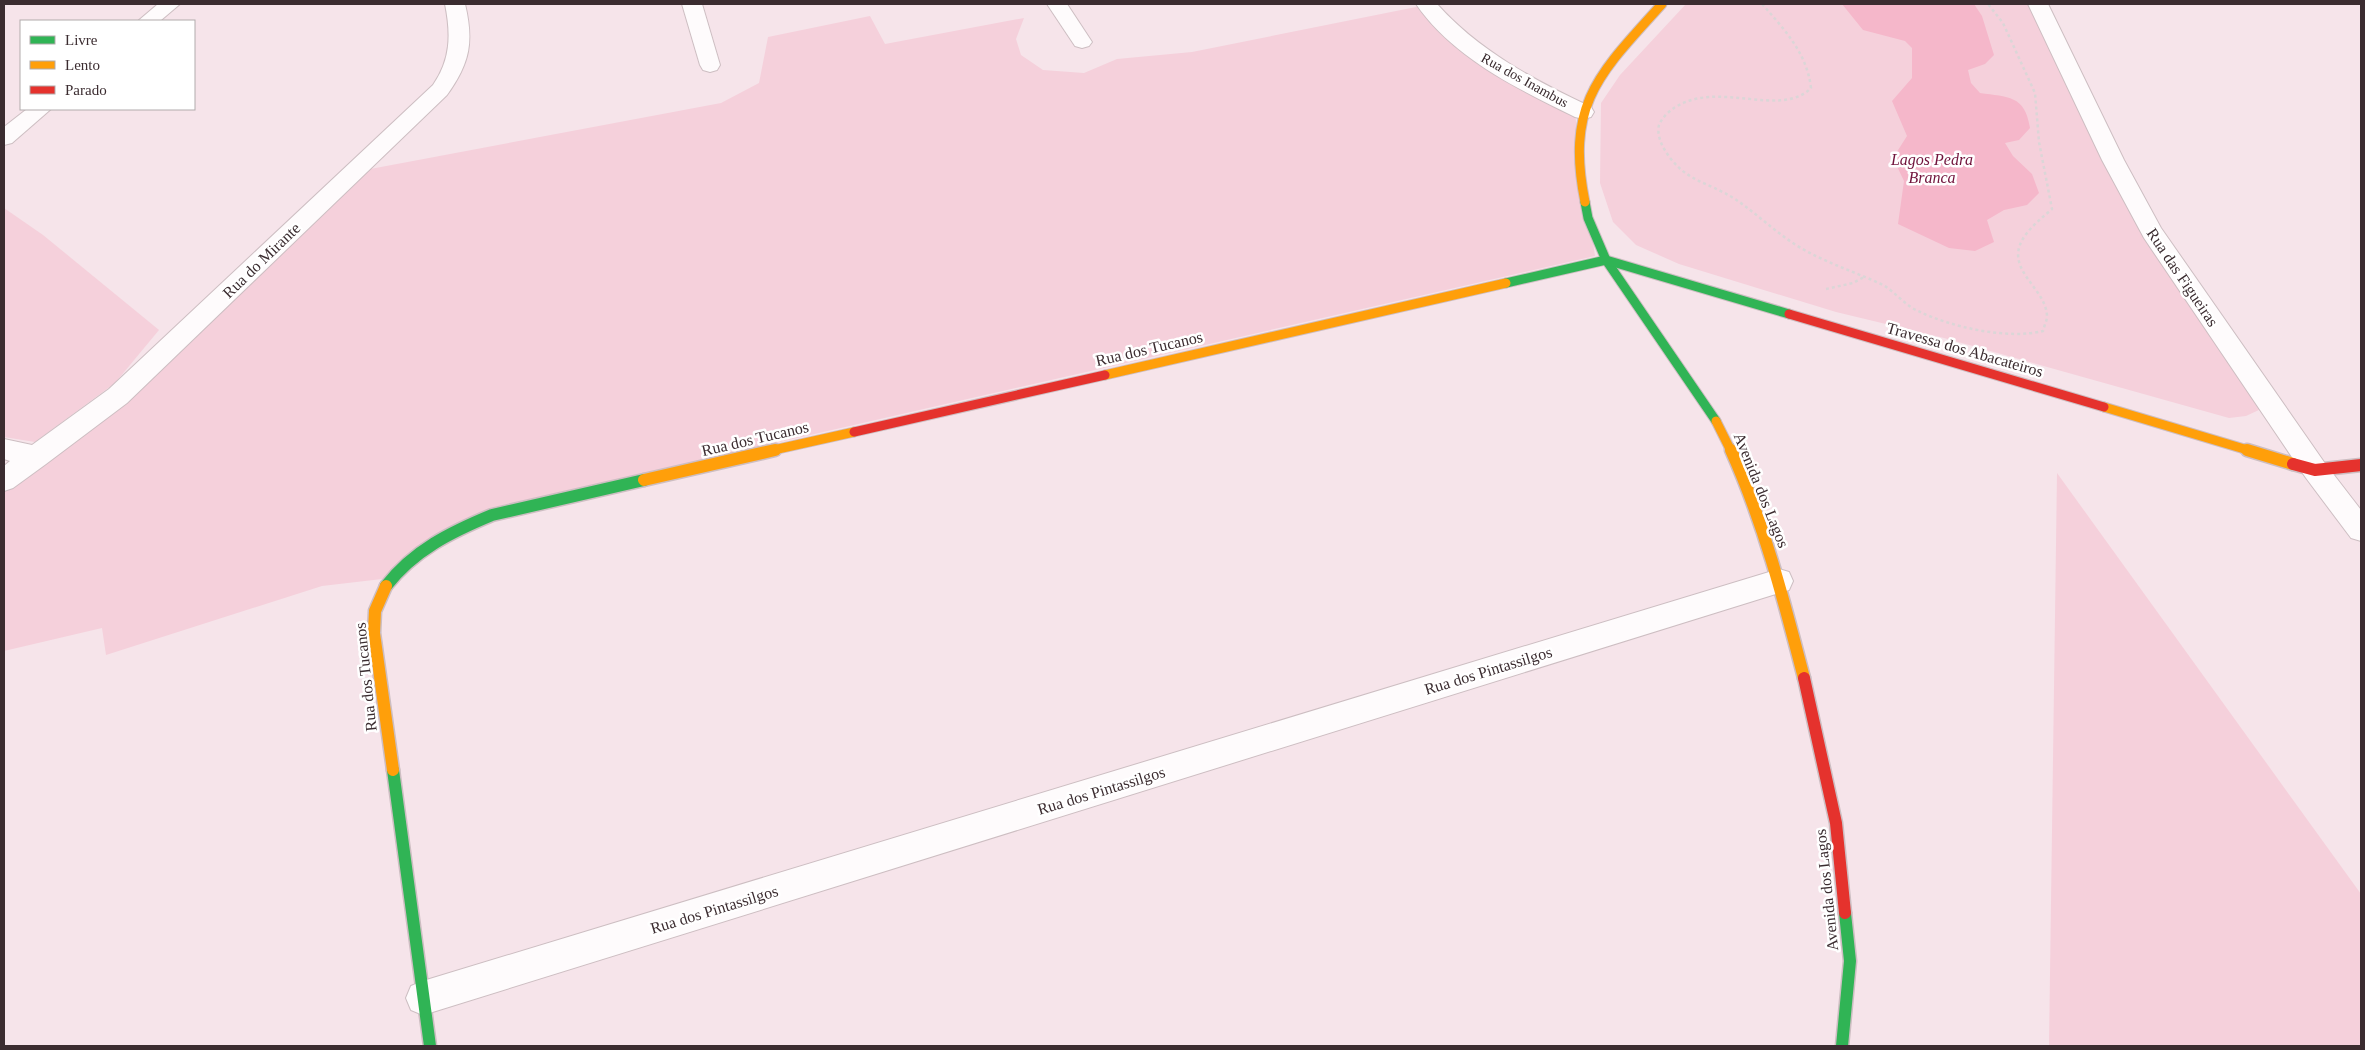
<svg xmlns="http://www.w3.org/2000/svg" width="2365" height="1050" viewBox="0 0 2365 1050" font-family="Georgia,serif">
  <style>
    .green { fill: #f5d0db }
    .water { fill: #f5b7ca }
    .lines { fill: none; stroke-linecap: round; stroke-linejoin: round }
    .street-casing { stroke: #cdbec2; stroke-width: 2 }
    .fast-far1-casing { stroke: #cdbec2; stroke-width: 11 }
    .fast-casing { stroke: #cdbec2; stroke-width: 15 }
    .slow-far1-casing { stroke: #cdbec2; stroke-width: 11 }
    .slow-casing { stroke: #cdbec2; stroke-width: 15 }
    .jam-far1-casing { stroke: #cdbec2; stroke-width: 11 }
    .jam-casing { stroke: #cdbec2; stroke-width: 15 }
    .path { stroke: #dbd6d7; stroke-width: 2.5; stroke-dasharray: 3 3; stroke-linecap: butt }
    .street { fill: #fefbfc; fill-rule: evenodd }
    .fast-far1 { stroke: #30b455; stroke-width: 9 }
    .fast { stroke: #30b455; stroke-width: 12 }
    .slow-far1 { stroke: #ff9f0a; stroke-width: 9 }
    .slow { stroke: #ff9f0a; stroke-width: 12 }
    .jam-far1 { stroke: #e5322d; stroke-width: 9 }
    .jam { stroke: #e5322d; stroke-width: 12 }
    .labels { text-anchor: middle; stroke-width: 5; stroke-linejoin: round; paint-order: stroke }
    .far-street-label { font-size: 14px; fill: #3b2c30; stroke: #fff }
    .park-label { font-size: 16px; font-style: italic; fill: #71133c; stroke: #fff }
    .street-label { font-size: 16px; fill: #3b2c30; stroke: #fff }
  </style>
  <rect width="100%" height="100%" fill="#f6e4ea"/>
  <g class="green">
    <path d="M1686,4H2031L2261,409L2246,416L2229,418L1944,338L1836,312L1679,264L1636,245L1613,222L1600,183L1601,103L1620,75Z"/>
    <path d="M1421,6L1575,114L1595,256L490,508L382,579L322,586L106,655L102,628L4,651V491L125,399L365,170L721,103L759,83L768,37L870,16L885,44L1024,18L1016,39L1021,55L1043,70L1084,73L1117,59L1192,52Z"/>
    <path d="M4,208L43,235L159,330L115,383L35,442L4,437Z"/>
    <path d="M2057,473L2361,894V1046H2049Z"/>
  </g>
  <path class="water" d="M1842,4H1974L1982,16L1994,55L1985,64L1968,70L1971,83L1980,93C2008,97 2025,95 2030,128L2019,140L2005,143L2013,156L2032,174L2039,193L2027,205L2004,210L1987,220L1994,242L1975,251L1949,248L1898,224L1904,181L1893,158L1907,136L1892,101L1912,78V48L1905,41L1863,30Z"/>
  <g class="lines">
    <g class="street-casing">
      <g id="street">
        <path d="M158,4H180L160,21H138Z"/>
        <path d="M445,4H465C474,42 470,63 447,95L127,403L46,464L13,488L4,491V466L10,461L4,459V439L32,445L109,389L433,85C451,59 451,34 445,4Z"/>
        <path d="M682,4H702L720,65L717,70L710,72L703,70L700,65Z"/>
        <path d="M1047,4H1067L1092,42L1089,46L1082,48L1075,46Z"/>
        <path d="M1416,4H1437C1479,51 1534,80 1591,107L1594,112L1591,117L1583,119L1575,117C1518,89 1453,58 1416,4Z"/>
        <path d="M2028,4H2048L2124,160L2161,228L2324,462L2361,510V541L2351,538L2306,478L2144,238L2102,160Z"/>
        <path d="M27,109H51L12,143L4,145V127Z"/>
        <path d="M1779,569L1789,572L1793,581L1789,590L1779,593L423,1015L411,1010L406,998L411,986L423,981Z"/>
      </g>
    </g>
    <g class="fast-far1-casing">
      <g id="fast-far1">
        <path d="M1585,202L1588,218L1606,260L1716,421"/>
        <path d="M1506,283L1606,260L1789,314"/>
      </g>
    </g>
    <g class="fast-casing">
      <g id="fast">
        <path d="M386,586C414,550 451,532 492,515L644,480"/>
        <path d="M393,770L430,1046"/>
        <path d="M1842,1046L1850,961L1845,913"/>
      </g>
    </g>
    <g class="slow-far1-casing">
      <g id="slow-far1">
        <path d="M1585,202C1565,103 1600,73 1662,4"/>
        <path d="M1105,375L1506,283"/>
        <path d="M2104,407L2251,451"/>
        <path d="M1716,421L1731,451"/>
        <path d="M769,451L854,432"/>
      </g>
    </g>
    <g class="slow-casing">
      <g id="slow">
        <path d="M1731,450C1764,523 1784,601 1804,678"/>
        <path d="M2247,450L2293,464"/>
        <path d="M644,480L775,450"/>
        <path d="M386,586L375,611L374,633L393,770"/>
      </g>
    </g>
    <g class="jam-far1-casing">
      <g id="jam-far1">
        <path d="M1789,314L2104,407"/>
        <path d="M854,432L1105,375"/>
      </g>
    </g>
    <g class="jam-casing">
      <g id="jam">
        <path d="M2293,464L2315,470L2361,465"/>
        <path d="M1804,678L1836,823L1845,913"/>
      </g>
    </g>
    <g class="path">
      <path d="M1762,4C1784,29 1807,53 1811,88C1780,119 1718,79 1674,108C1668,112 1662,118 1659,125C1657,132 1660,141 1663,147C1683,182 1705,180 1735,199C1756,213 1774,231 1796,245C1823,262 1853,271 1881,284C1895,291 1904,305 1918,311C1951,327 2008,340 2043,331C2044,326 2047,321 2047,316C2046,286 1999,268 2027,233C2034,224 2043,217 2052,209L2039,142L2035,93L2003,23L1988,4"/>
      <path d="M1826,289L1853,283L1864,277"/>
    </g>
    <use href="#street" class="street"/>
    <use href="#fast-far1" class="fast-far1"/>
    <use href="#fast" class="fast"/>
    <use href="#slow-far1" class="slow-far1"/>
    <use href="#slow" class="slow"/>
    <use href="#jam-far1" class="jam-far1"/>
    <use href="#jam" class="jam"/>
  </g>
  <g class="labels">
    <g class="far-street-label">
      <text transform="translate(1525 80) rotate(29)" y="5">Rua dos Inambus</text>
    </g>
    <g class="park-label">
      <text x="1932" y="165">Lagos Pedra<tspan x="1932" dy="18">Branca</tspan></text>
    </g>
    <g class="street-label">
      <text transform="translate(261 260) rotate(-44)" y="6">Rua do Mirante</text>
      <text transform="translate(2183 277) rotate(56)" y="6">Rua das Figueiras</text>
      <text transform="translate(1149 348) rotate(-13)" y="6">Rua dos Tucanos</text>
      <text transform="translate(1965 349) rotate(16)" y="6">Travessa dos Abacateiros</text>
      <text transform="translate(755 438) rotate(-13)" y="6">Rua dos Tucanos</text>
      <text transform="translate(1762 490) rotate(68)" y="6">Avenida dos Lagos</text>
      <text transform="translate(1488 670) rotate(-17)" y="6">Rua dos Pintassilgos</text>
      <text transform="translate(365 677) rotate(-96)" y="6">Rua dos Tucanos</text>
      <text transform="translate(1101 790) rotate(-17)" y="6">Rua dos Pintassilgos</text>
      <text transform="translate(1826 890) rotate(-96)" y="6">Avenida dos Lagos</text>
      <text transform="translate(714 909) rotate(-17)" y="6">Rua dos Pintassilgos</text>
    </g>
  </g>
  <rect width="2365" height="1050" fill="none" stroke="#3b2c30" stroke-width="10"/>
  <rect x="20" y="20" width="175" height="90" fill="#ffffff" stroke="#b1abac"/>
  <rect x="30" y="36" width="25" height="8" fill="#30b455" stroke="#b1abac"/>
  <text x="65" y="45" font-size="15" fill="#3b2c30">Livre</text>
  <rect x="30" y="61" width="25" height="8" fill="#ff9f0a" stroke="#b1abac"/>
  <text x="65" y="70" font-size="15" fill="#3b2c30">Lento</text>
  <rect x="30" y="86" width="25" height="8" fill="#e5322d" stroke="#b1abac"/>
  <text x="65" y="95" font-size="15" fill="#3b2c30">Parado</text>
</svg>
